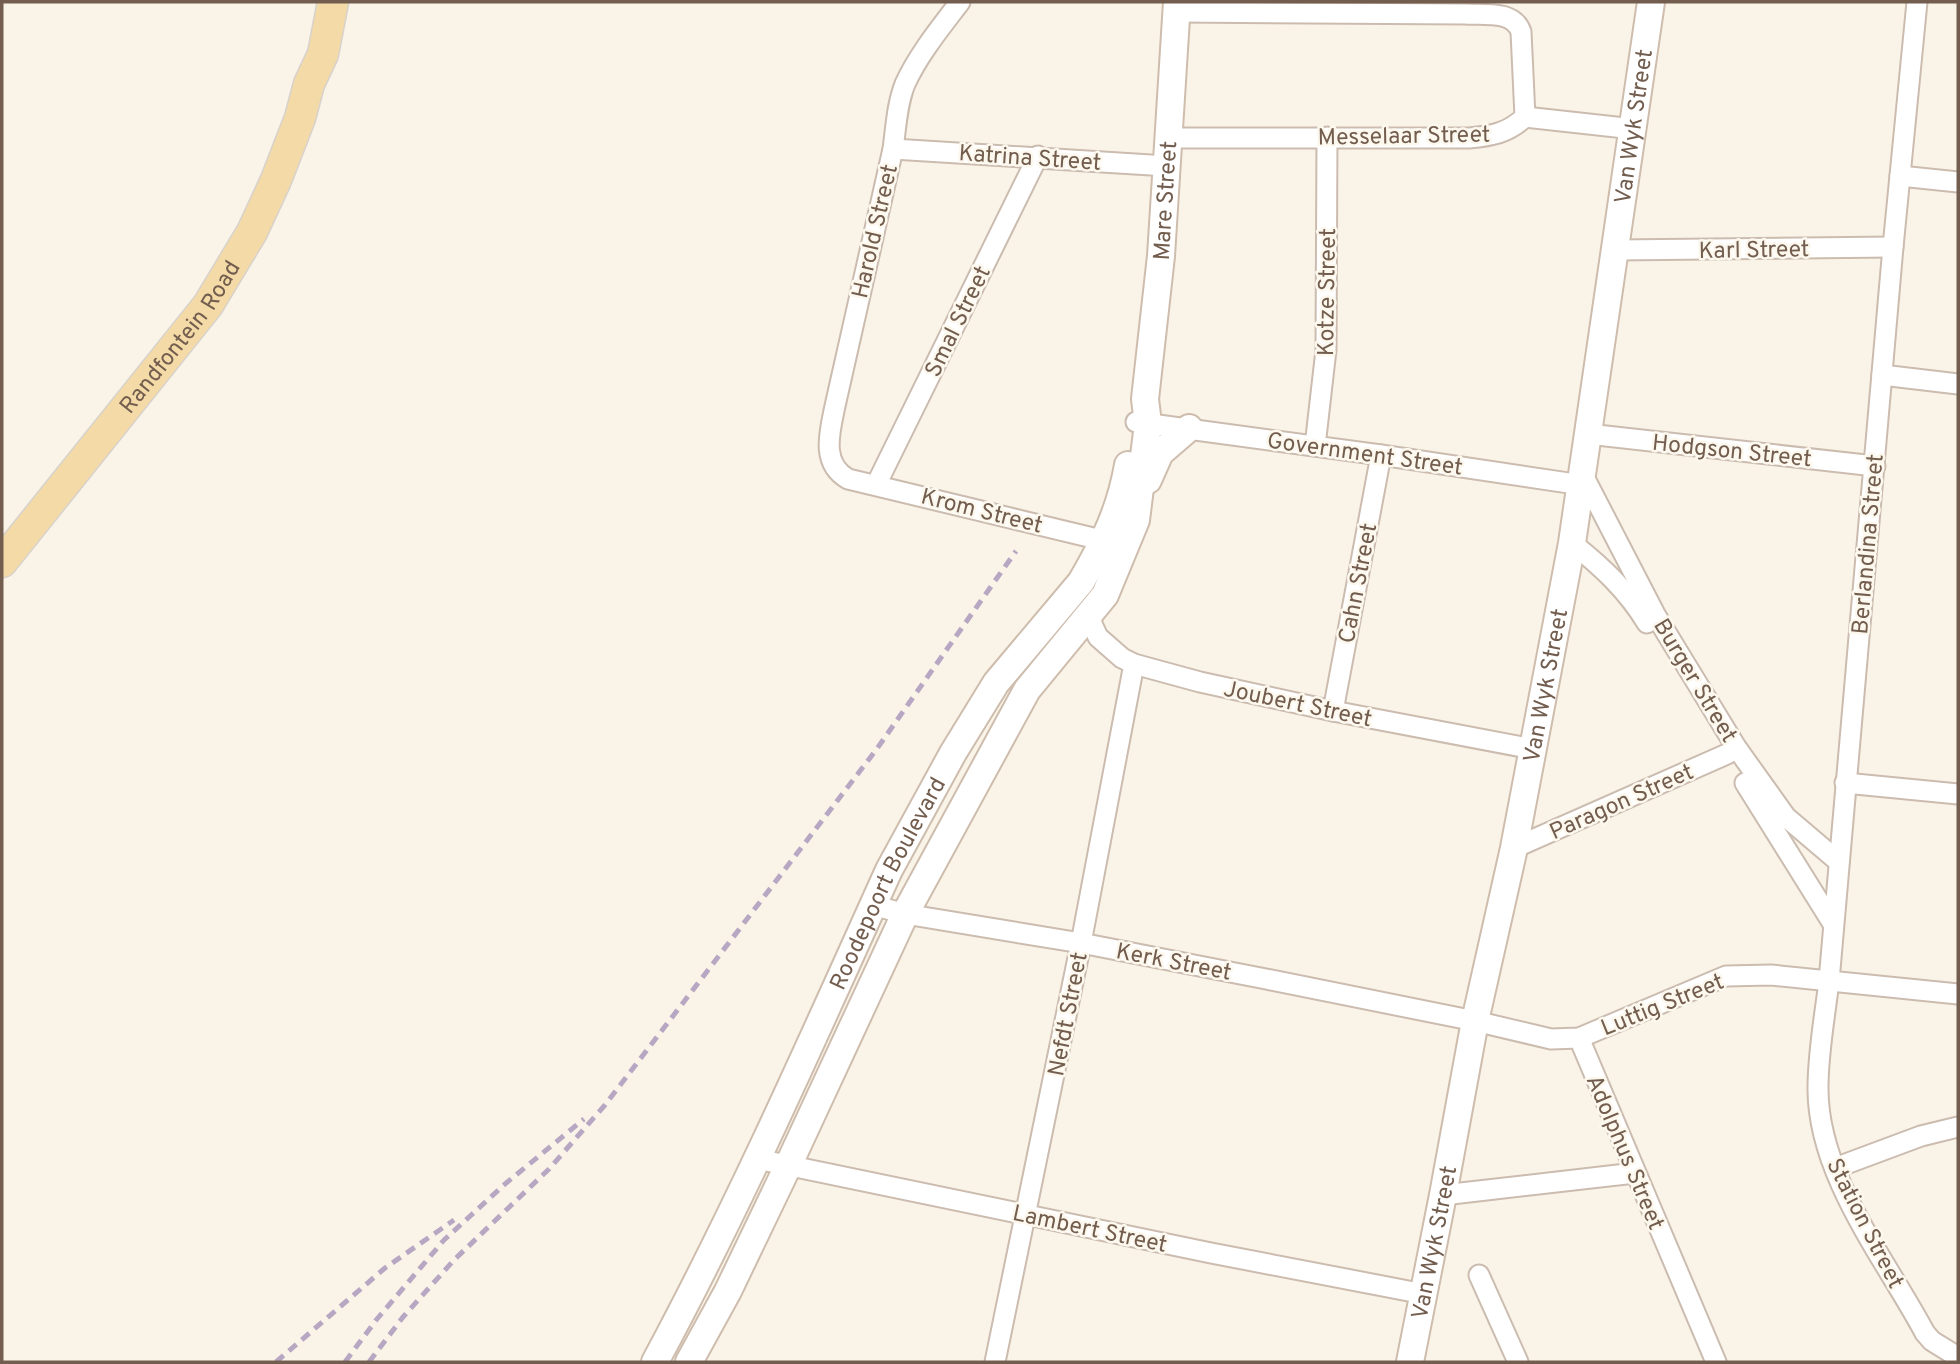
<svg xmlns="http://www.w3.org/2000/svg" width="1960" height="1364" viewBox="0 0 1960 1364" font-family="Overpass,sans-serif">
  <style>
    .lines { fill: none; stroke-linecap: round; stroke-linejoin: round }
    .street-casing { stroke: #cbbcaf; stroke-width: 23 }
    .secondary-casing { stroke: #cebdad; stroke-width: 30 }
    .primary-casing { stroke: #d8d2cd; stroke-width: 33 }
    .street { stroke: #fff; stroke-width: 19 }
    .secondary { stroke: #fff; stroke-width: 26 }
    .primary { stroke: #f3daa7; stroke-width: 30 }
    .rail { stroke: #b8a7c3; stroke-width: 5; stroke-dasharray: 10 7; stroke-linecap: butt }
    .labels { text-anchor: middle; stroke-width: 5; stroke-linejoin: round; paint-order: stroke }
    .street-label { font-size: 23px; fill: #725d4e; stroke: #fdf8ee }
  </style>
  <rect width="100%" height="100%" fill="#faf4e8"/>
  <g class="lines">
    <g class="street-casing">
      <g id="street">
        <path d="M960,2C941,27 918,55 905,84C897,104 896,127 893,149L835,406C830,431 820,463 848,479L1114,543"/>
        <path d="M1917,2L1893,247L1829,981C1825,1015 1818,1052 1818,1087C1817,1175 1885,1258 1925,1333L1932,1341L1958,1357"/>
        <path d="M1176,12L1465,14C1484,15 1514,10 1521,32L1525,117"/>
        <path d="M1525,117L1634,129"/>
        <path d="M1169,138H1469C1492,136 1508,133 1525,117"/>
        <path d="M893,149L1167,166"/>
        <path d="M1900,176L1958,182"/>
        <path d="M1616,250L1893,247"/>
        <path d="M1882,375L1958,384"/>
        <path d="M1136,422L1381,455L1582,485"/>
        <path d="M1588,434L1875,466"/>
        <path d="M1315,446L1326,350L1327,137"/>
        <path d="M1583,475L1656,616L1736,747L1786,817L1839,862"/>
        <path d="M876,485L1038,156"/>
        <path d="M1572,543C1602,567 1627,590 1647,623"/>
        <path d="M1091,614L1092,624L1098,637L1122,658L1134,664L1200,682L1333,711L1533,749"/>
        <path d="M1333,711L1381,455"/>
        <path d="M1745,783L1833,924"/>
        <path d="M1845,783L1958,794"/>
        <path d="M1514,848L1727,754"/>
        <path d="M873,905L905,914L1081,943L1266,979L1475,1021L1551,1039L1579,1038L1726,976L1771,975L1958,994"/>
        <path d="M1579,1038L1716,1362"/>
        <path d="M757,1159L1211,1253L1424,1294"/>
        <path d="M1835,1168L1921,1136L1958,1127"/>
        <path d="M1443,1195L1635,1173"/>
        <path d="M1479,1275L1518,1362"/>
        <path d="M995,1362L1081,943L1134,664"/>
      </g>
    </g>
    <g class="secondary-casing">
      <g id="secondary">
        <path d="M1148,480L1160,453L1189,428"/>
        <path id="s1" d="M655,1362C741,1202 814,1036 889,870L953,753L996,683L1081,582C1104,542 1120,511 1128,465"/>
        <path id="s2" d="M689,1362L728,1291L788,1166L905,914L1027,690L1105,595L1136,520L1148,424L1145,399L1161,256L1177,2"/>
        <path id="s3" d="M1410,1362L1443,1195L1475,1021L1514,848L1572,543L1651,2"/>
      </g>
    </g>
    <g class="primary-casing">
      <g id="primary">
        <path id="s4" d="M2,562L208,305L252,232L276,180L300,118L309,84L323,54L333,2"/>
      </g>
    </g>
    <use href="#street" class="street"/>
    <use href="#secondary" class="secondary"/>
    <use href="#primary" class="primary"/>
    <g class="rail">
      <path d="M276,1362L385,1268L454,1220"/>
      <path d="M345,1362L377,1319L444,1240L505,1184L584,1119"/>
      <path d="M369,1362L403,1317L454,1260L549,1169L605,1105L876,750L1016,551"/>
    </g>
  </g>
  <g class="labels">
    <g class="street-label">
      <text dy="8" stroke="none"><textPath href="#s3" startOffset="1256">Van Wyk Street</textPath></text>
      <text transform="translate(1404 135) rotate(-1)" y="8">Messelaar Street</text>
      <text transform="translate(1030 157) rotate(4)" y="8">Katrina Street</text>
      <text dy="8" stroke="none"><textPath href="#s2" startOffset="1278">Mare Street</textPath></text>
      <text transform="translate(874 231) rotate(-77)" y="8">Harold Street</text>
      <text transform="translate(1754 249) rotate(-1)" y="8">Karl Street</text>
      <text transform="translate(1326 292) rotate(-89)" y="8">Kotze Street</text>
      <text transform="translate(957 321) rotate(-64)" y="8">Smal Street</text>
      <text dy="8" stroke="none"><textPath href="#s4" startOffset="287">Randfontein Road</textPath></text>
      <text transform="translate(1732 450) rotate(6)" y="8">Hodgson Street</text>
      <text transform="translate(1365 453) rotate(8)" y="8">Government Street</text>
      <text transform="translate(982 510) rotate(14)" y="8">Krom Street</text>
      <text transform="translate(1867 544) rotate(-85)" y="8">Berlandina Street</text>
      <text transform="translate(1357 583) rotate(-79)" y="8">Cahn Street</text>
      <text transform="translate(1696 680) rotate(59)" y="8">Burger Street</text>
      <text dy="8" stroke="none"><textPath href="#s3" startOffset="690">Van Wyk Street</textPath></text>
      <text transform="translate(1298 703) rotate(12)" y="8">Joubert Street</text>
      <text transform="translate(1621 801) rotate(-24)" y="8">Paragon Street</text>
      <text dy="8" stroke="none"><textPath href="#s1" startOffset="532">Roodepoort Boulevard</textPath></text>
      <text transform="translate(1174 961) rotate(11)" y="8">Kerk Street</text>
      <text transform="translate(1662 1004) rotate(-22)" y="8">Luttig Street</text>
      <text transform="translate(1067 1014) rotate(-79)" y="8">Nefdt Street</text>
      <text transform="translate(1626 1152) rotate(67)" y="8">Adolphus Street</text>
      <text transform="translate(1866 1223) rotate(63)" y="8">Station Street</text>
      <text transform="translate(1090 1228) rotate(12)" y="8">Lambert Street</text>
      <text dy="8" stroke="none"><textPath href="#s3" startOffset="122">Van Wyk Street</textPath></text>
    </g>
  </g>
  <rect width="1960" height="1364" fill="none" stroke="#725d4e" stroke-width="7"/>
</svg>
